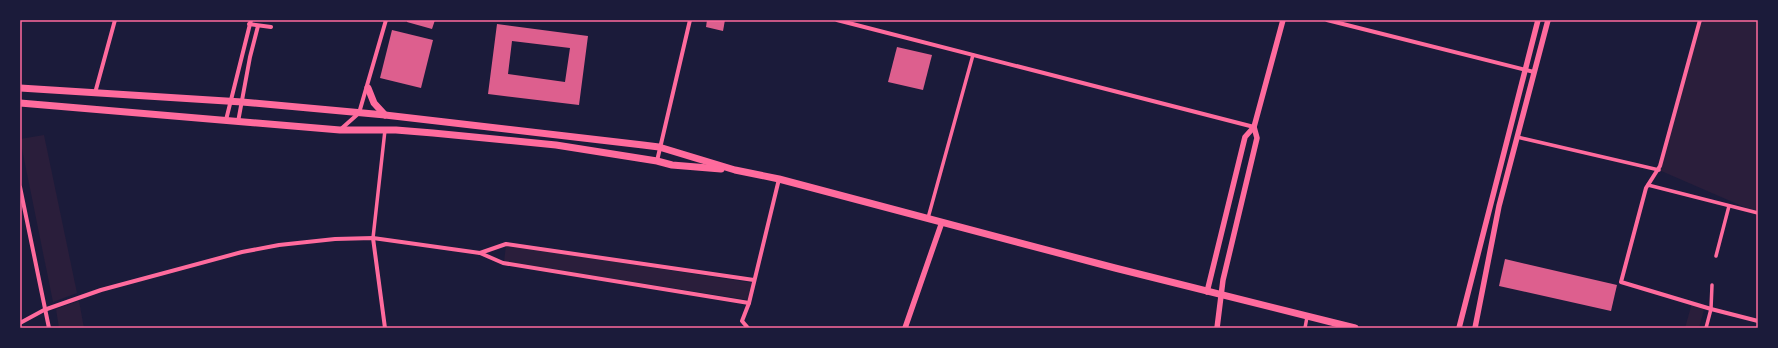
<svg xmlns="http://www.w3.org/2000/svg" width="1778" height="348" viewBox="0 0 1778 348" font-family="Rubik,sans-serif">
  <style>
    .green { fill: #2a1e3b }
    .building { fill: #dd5f8e; fill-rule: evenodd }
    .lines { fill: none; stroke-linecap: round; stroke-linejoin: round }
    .pedestrian { stroke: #ff6b9d; stroke-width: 3.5 }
    .minor { stroke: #ff6b9d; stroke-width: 4 }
    .tertiary { stroke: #ff6b9d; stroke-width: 5.5 }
    .primary { stroke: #ff6b9d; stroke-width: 7 }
    .neatline { fill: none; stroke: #ff6b9d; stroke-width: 1.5 }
  </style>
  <rect width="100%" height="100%" fill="#1b1b3a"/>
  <g class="green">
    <path d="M1701,20H1758V213L1659,170Z"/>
    <path d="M44,135L77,293L53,302L20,139Z"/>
    <path d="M506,245L753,283L749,300L504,262Z"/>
    <path d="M79,301L84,328H59L56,309Z"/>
    <path d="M1692,303L1705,306L1699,328H1685Z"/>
  </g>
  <g class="building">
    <path d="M407,20H435L432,29L407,22Z"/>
    <path d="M707,20H725L723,31L706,27Z"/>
    <path d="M497,24L588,36L579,105L488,94ZM512,41L570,48L565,82L508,74Z"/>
    <path d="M392,30L433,40L421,88L380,78Z"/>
    <path d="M897,47L932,55L923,90L888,82Z"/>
    <path d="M1505,259L1617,285L1611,311L1499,286Z"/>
  </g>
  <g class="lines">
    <g class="pedestrian">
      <path d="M1517,137L1659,170"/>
      <path d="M1648,185L1758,213"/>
      <path d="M928,218L973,55"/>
      <path d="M373,238L385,130"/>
      <path d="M1716,256L1729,206"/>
      <path d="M1305,328L1307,317"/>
      <path d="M1706,328L1711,309L1712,285"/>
    </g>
    <g class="minor">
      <path d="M837,20L1254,127"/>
      <path d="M1327,20L1534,72"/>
      <path d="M1700,20L1660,166L1646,188L1621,282L1711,309L1758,321"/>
      <path d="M249,24L271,27"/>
      <path d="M95,93L115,20"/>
      <path d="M226,120L251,20"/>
      <path d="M238,122L250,57L258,26"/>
      <path d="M341,129L359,113L386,20"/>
      <path d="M657,161L690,20"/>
      <path d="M20,187L49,328"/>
      <path d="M373,238L385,328"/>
      <path d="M480,253L506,244L754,280"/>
      <path d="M20,323L44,310L101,290L242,252L279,245L335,239L373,238L480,253L503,263L749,303"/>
      <path d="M748,328L742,321L749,303L779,179"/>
    </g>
    <g class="tertiary">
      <path d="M1207,292L1245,137L1254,127"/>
      <path d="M905,328L942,222"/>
      <path d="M1217,328L1223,280L1257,138L1254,127L1283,20"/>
      <path d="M1459,328L1538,20"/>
      <path d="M1475,328L1499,206L1548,20"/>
    </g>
    <g class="primary">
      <path d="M20,88L242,102L385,115L643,145L659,147L735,170L779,179L1115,268L1355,328"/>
      <path d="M368,88L374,103L385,115"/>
      <path d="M20,103L340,130H396L433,133L556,145L657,161L672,165L721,169"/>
    </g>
  </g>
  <rect width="1778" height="348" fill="none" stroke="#1b1b3a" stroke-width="42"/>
  <rect x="21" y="21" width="1736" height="306" class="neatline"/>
</svg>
